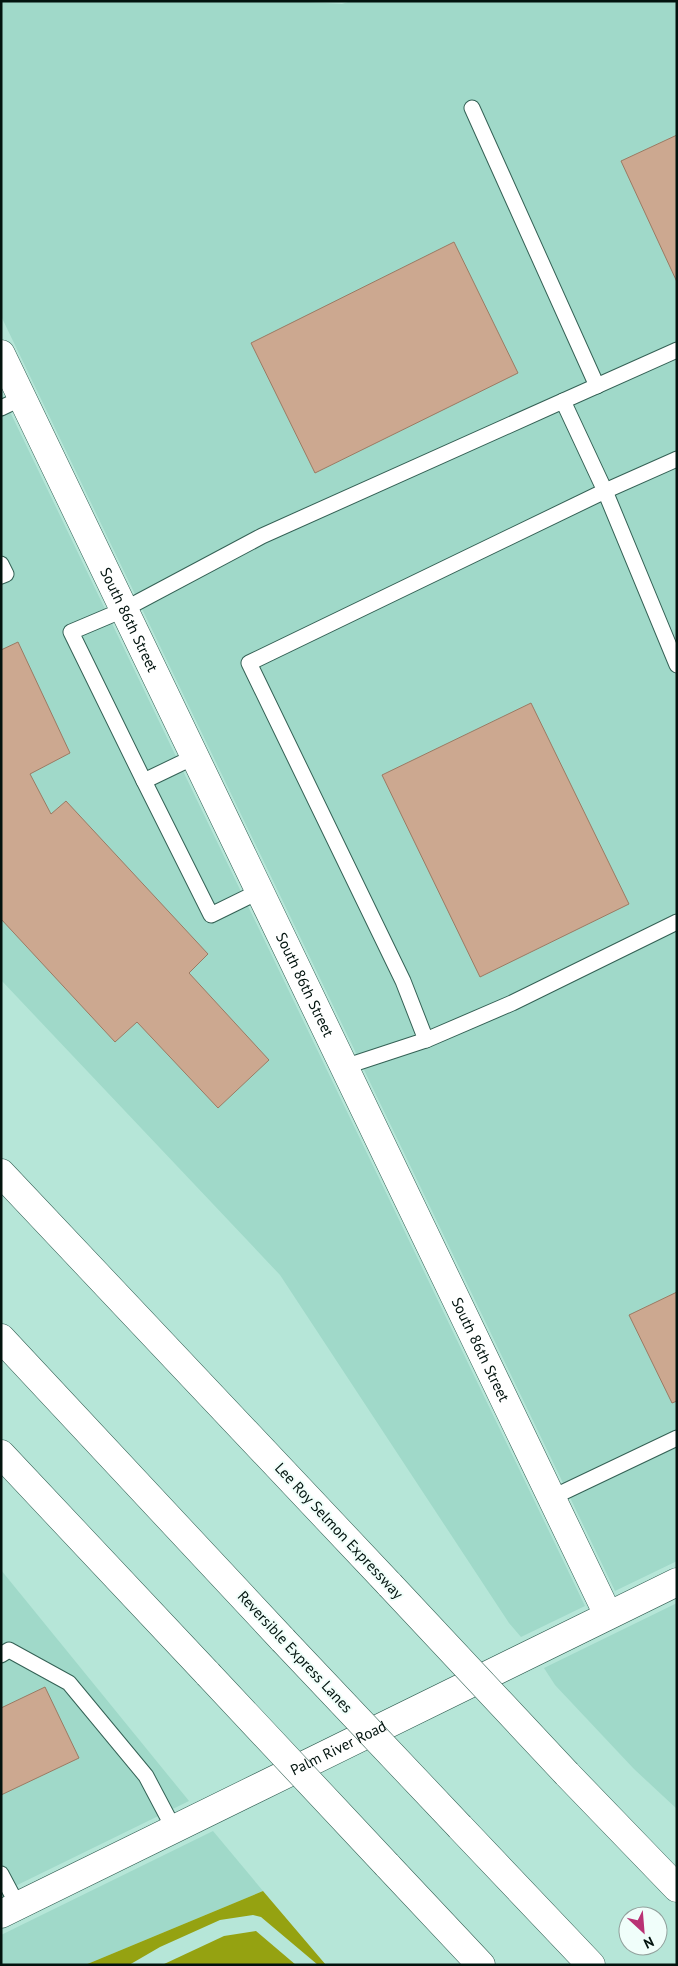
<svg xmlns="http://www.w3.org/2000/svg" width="678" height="1966" viewBox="0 0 678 1966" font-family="'PT Sans',sans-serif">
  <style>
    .built { fill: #a0d9c9 }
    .water { fill: #95a211 }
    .building { fill: #cca890; stroke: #9b7a63 }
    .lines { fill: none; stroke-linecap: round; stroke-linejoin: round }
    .lane-casing { stroke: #346155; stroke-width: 17 }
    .street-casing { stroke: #346155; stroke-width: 29 }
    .secondary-casing { stroke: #346155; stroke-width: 29 }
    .highway-casing { stroke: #346155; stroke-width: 29 }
    .lane { stroke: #fff; stroke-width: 15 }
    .street { stroke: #fff; stroke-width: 28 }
    .secondary { stroke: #fff; stroke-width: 28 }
    .highway { stroke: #fff; stroke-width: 28 }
    .highway-bridge-casing { stroke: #346155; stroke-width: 29; stroke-linecap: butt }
    .highway-bridge { stroke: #fff; stroke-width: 28 }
    .labels { text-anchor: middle; stroke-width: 4; stroke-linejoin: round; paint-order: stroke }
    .street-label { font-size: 15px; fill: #02130e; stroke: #f0fefa }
  </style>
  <rect width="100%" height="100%" fill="#b6e6d8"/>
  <g class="built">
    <path d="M1,1H291L342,4L351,1H677V1561L615,1591L1,316Z"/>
    <path d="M1,393L585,1606L521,1637L509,1623L280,1275L1,980Z"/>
    <path d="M1,1570L189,1801L1,1893Z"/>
    <path d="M677,1603V1809L634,1769L555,1685L544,1668Z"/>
    <path d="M213,1831L263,1891L85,1965H1V1935Z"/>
  </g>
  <g class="water">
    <path d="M263,1891L326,1965H318L261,1917L253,1915L220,1920L160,1947L129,1965H85Z"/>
    <path d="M256,1931L296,1965H162L224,1936Z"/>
  </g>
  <g class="building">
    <path d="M677,135V282L621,161Z"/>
    <path d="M454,242L518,373L315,473L251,343Z"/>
    <path d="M18,642L70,753L30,774L51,814L66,801L208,954L189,973L269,1060L218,1108L137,1022L115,1042L1,919V650Z"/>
    <path d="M531,703L629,904L480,977L382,775Z"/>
    <path d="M677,1292V1401L672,1403L629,1315Z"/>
    <path d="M45,1687L79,1758L1,1795V1708Z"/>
  </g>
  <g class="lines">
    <g class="lane-casing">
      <g id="lane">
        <path d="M472,108L597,386"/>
        <path d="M563,401L677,350"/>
        <path d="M1,408L22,398"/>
        <path d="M1,564L6,574L1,576"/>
        <path d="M196,756L144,781L71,632L123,610L262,536L563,401L605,491L677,459"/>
        <path d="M144,781L211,915L260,891"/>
        <path d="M426,1040L512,1003L677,922"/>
        <path d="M344,1067L426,1040L403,981L249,663L605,491L677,665"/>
        <path d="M551,1498L677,1438"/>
        <path d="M1,1655L9,1650L69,1683L146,1776L174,1829"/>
        <path d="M1,1874L18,1906"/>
      </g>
    </g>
    <g class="street-casing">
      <g id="street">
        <path id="s1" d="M1,354L608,1615"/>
      </g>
    </g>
    <g class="secondary-casing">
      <g id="secondary">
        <path id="s2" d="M1,1914L677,1582"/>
      </g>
    </g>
    <g class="highway-casing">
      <g id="highway">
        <path d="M1,1173L390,1585"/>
        <path d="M1,1338L283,1640"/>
        <path d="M1,1454L208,1674"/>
        <path d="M567,1774L677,1888"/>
        <path d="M460,1827L591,1965"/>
        <path d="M387,1865L481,1965"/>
      </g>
    </g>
    <use href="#lane" class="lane"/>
    <use href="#street" class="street"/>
    <use href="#secondary" class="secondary"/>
    <use href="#highway" class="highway"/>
    <g class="highway-bridge-casing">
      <g id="highway-bridge">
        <path d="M390,1585L567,1774"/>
        <path d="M283,1640L460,1827"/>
        <path d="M208,1674L387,1865"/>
      </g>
    </g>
    <use href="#highway-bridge" class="highway-bridge"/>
  </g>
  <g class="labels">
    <g class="street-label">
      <text dy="5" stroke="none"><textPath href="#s1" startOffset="295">South 86th Street</textPath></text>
      <text dy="5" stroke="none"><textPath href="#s1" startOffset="700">South 86th Street</textPath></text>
      <text dy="5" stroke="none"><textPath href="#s1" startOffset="1105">South 86th Street</textPath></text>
      <text transform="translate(339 1531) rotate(47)" y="5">Lee Roy Selmon Expressway</text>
      <text transform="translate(295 1652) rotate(47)" y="5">Reversible Express Lanes</text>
      <text dy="5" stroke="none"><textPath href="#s2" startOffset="376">Palm River Road</textPath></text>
    </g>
  </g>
  <rect width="678" height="1966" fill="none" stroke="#02130e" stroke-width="5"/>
  <g transform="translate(643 1931) rotate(154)"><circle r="24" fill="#f0fefa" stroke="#91a09c"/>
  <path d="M0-4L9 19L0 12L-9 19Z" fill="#b93274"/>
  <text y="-8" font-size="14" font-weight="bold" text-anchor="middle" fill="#02130e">N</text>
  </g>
</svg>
